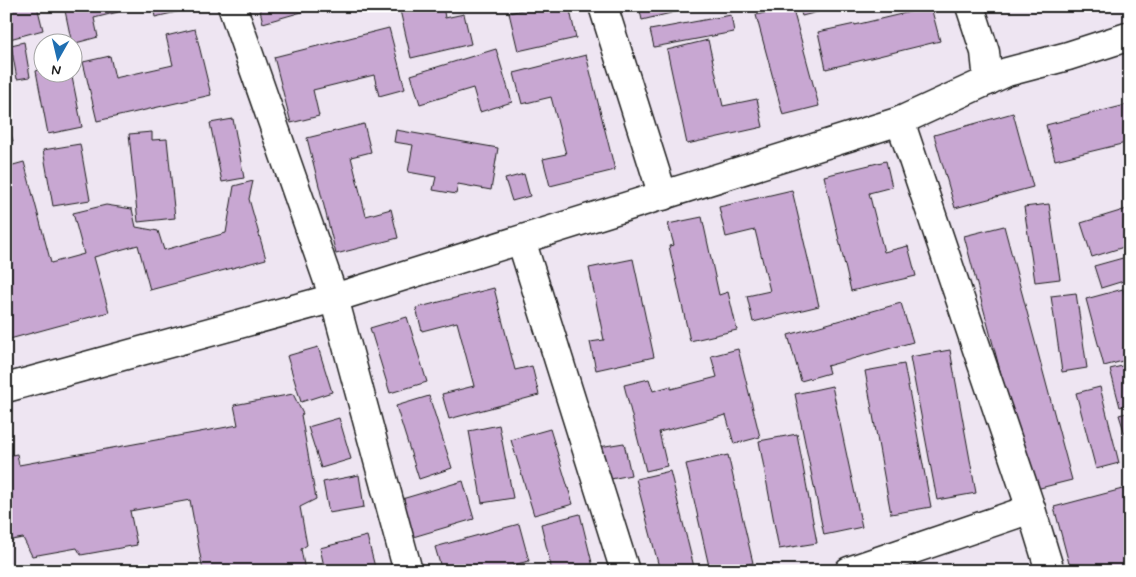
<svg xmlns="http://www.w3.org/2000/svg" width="1136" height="577" viewBox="0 0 1136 577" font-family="Mynerve,sans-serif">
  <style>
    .building { fill: #c8a7d2; stroke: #1c1c1c }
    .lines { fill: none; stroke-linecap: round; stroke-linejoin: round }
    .minor-casing { stroke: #1c1c1c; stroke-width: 31 }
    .minor { stroke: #fff; stroke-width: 28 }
  </style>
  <rect width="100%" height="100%" fill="#eee5f2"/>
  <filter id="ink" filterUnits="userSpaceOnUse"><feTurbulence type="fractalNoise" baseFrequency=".02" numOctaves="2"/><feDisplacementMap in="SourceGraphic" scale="10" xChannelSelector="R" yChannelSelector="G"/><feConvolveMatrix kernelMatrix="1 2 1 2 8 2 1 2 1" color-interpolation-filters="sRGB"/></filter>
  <g filter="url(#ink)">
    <g class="building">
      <path d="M6,6H37L43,30L6,40Z"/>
      <path d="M64,6H117L118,12L94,18L98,37L72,44Z"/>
      <path d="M153,6H185V10L155,17Z"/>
      <path d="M259,6H323L263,23Z"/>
      <path d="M399,6H443L445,18L464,14L471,44L411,58Z"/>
      <path d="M540,6H569L576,38L518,51L509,13Z"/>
      <path d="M639,6H700L642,20Z"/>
      <path d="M792,6L819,106L783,115L756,15Z"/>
      <path d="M799,6H841L802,16Z"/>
      <path d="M931,7L940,41L826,69L818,32L855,24V25Z"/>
      <path d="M731,15L734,32L654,47L650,30Z"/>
      <path d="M389,28L405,89L379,96L374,75L313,90L319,116L291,123L274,57Z"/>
      <path d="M195,29L211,95L97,121L83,62L110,56L115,78L173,65L166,36Z"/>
      <path d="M708,40L723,106L757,99L763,127L687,144L667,50Z"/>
      <path d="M24,42L30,77L17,79L11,45Z"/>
      <path d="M496,49L512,102L480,112L473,88L420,104L411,75Z"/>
      <path d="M586,55L615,170L550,186L543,159L566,154L551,97L522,104L514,73Z"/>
      <path d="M42,69V72H71L82,127L48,134L36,71Z"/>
      <path d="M1130,104V142L1055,160L1046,125Z"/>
      <path d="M1013,113L1033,187L955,208L934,135Z"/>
      <path d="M6,118L13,141L6,143Z"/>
      <path d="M233,119L244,178L222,182L210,123Z"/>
      <path d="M364,124L371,152L351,157L366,216L391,209L398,238L336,254L307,138Z"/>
      <path d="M396,130L498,148L491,190L458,184L456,194L433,190L436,177L408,172L413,145L394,142Z"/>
      <path d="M152,132V140L167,139L175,218L138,222L129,134Z"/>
      <path d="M80,144L90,200L53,206L43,150Z"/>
      <path d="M886,161L892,187L869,193L884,252L908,246L916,276L851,291L824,176Z"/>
      <path d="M24,162L51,263L84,254L73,213L106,205L132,209L136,227L158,231L164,250L226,233L234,186L253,181L249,199L266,259L150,290L138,245L94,257L109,312L6,340V167Z"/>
      <path d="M524,174L530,196L512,201L505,179Z"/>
      <path d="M792,190L819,306L753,322L747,296L770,291L755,230L726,237L719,207Z"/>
      <path d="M1049,204L1060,279L1035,282L1024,207Z"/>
      <path d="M1130,208V245L1092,257L1081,223Z"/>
      <path d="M702,217L719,295L728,292L737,330L690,341L669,246L674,245L668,224Z"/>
      <path d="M1004,226L1072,480L1032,490L964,236Z"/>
      <path d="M1130,256V279L1101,288L1094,266Z"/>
      <path d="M633,259L654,357L596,370L590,342L604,340L589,268Z"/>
      <path d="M494,288L515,370L532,366L539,395L449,419L442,394L474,386L457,322L422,331L416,308Z"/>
      <path d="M1123,289L1130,316V359L1104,366L1086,299Z"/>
      <path d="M1076,293L1087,368L1062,372L1051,296Z"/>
      <path d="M901,303L913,342L827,366L829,373L801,381L788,335Z"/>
      <path d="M407,317L427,382L390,393L370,328Z"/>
      <path d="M318,347L332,392L301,402L287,356Z"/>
      <path d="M738,349L760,437L734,444L726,415L659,432L667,466L646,471L624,385L649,379L653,391L671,386V389L717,377L711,356Z"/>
      <path d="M950,350L976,493L937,500L910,357Z"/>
      <path d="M904,364L931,507L891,514L865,371Z"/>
      <path d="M1130,364V404L1120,407L1110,369Z"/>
      <path d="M832,386L862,527L824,535L795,394Z"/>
      <path d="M1100,387L1119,463L1096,469L1076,393Z"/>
      <path d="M293,394L303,414L301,415L316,499L300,507L307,545L301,549L305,571H203L190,500L130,511L137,545L81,555L77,548L32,556L23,538L6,541V456L17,454L19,465L238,425L234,405Z"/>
      <path d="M429,396L452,468L419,479L396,406Z"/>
      <path d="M1130,412V450L1119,415Z"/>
      <path d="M339,418L351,459L321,468L308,427Z"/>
      <path d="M499,425L513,498L482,503L469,431Z"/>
      <path d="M550,429L573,504L534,515L511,440Z"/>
      <path d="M797,434L817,543L779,549L759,441Z"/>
      <path d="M624,443L631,475L606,480L599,447Z"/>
      <path d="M728,455L753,563L718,571H710L686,464Z"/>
      <path d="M670,471L695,571H660L636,479Z"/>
      <path d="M359,475L364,507L329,513L323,482Z"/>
      <path d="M463,481L474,519L413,537L402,499Z"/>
      <path d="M1130,487V571H1071L1054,507Z"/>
      <path d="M580,514L594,571H552L541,524Z"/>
      <path d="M519,524L529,561L513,565L514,571H442L435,547Z"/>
      <path d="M367,536L376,571H325L320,548Z"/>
    </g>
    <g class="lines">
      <g class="minor-casing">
        <g id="minor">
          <path d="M232,6L334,298L408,571"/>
          <path d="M603,6L663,196"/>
          <path d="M970,6L985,52L988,81"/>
          <path d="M900,121L1031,509L1050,571"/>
          <path d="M521,240L625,571"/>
          <path d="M6,388L334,298L900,121L1007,72L1068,56L1130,36"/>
          <path d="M849,571L1031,509"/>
        </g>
      </g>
      <use href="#minor" class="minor"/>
    </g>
  </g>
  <rect width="1136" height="577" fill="none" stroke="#fff" stroke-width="25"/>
  <rect x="12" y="12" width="1111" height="552" fill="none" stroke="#1c1c1c" stroke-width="2" filter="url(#ink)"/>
  <g transform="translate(58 58) rotate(188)"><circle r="24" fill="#ffffff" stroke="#a4a4a4"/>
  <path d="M0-4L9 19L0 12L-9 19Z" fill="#1f6fb2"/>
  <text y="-8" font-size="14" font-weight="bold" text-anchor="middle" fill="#1c1c1c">N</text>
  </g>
</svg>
